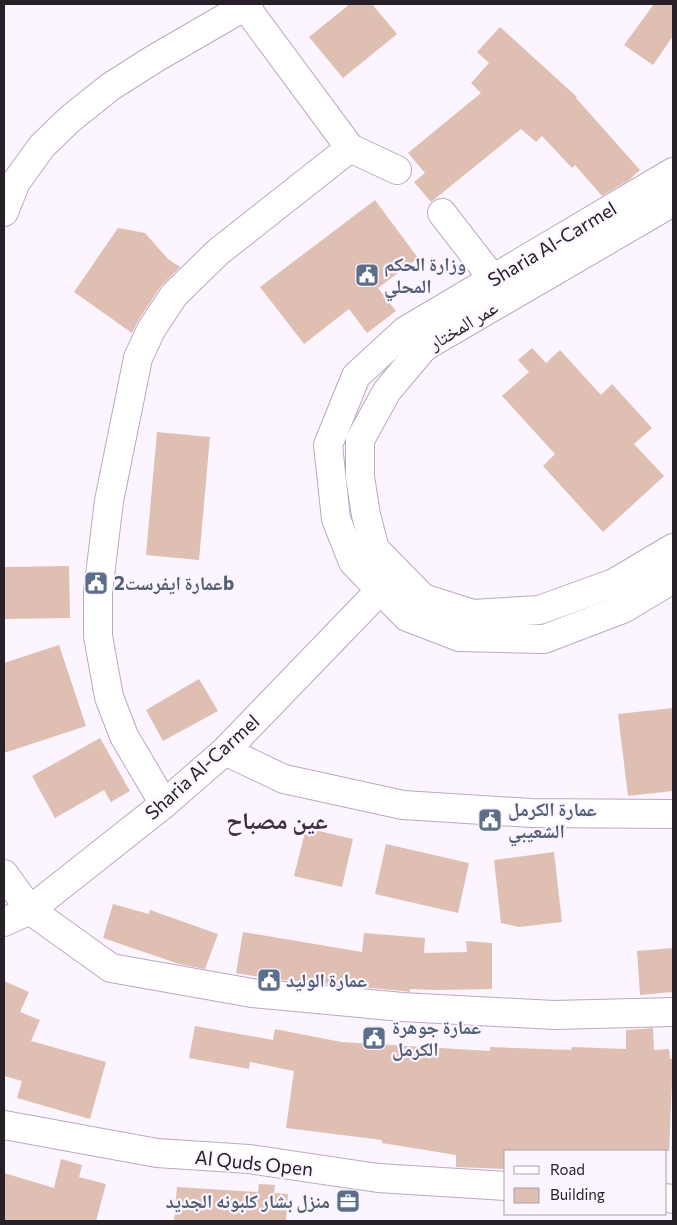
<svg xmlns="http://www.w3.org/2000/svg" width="677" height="1225" viewBox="0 0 677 1225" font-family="Commissioner,'Noto Naskh Arabic',sans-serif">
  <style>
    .building { fill: #dfbfb2 }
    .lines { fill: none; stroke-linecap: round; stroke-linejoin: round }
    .minor-casing { stroke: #bba8c1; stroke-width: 30 }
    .minor { stroke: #fff; stroke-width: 28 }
    .labels { text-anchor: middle; stroke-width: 4.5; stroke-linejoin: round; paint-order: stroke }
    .street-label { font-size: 19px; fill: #272029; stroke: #fcf4ff }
    .service-label { font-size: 19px; font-weight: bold; fill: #4e5e75; stroke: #fcf4ff; text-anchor: start }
    .district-label { font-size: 24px; font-weight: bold; fill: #3d2e42; stroke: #fcf4ff }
  </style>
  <rect width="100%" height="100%" fill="#fcf4ff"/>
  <g class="building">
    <path d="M350,4H372L397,34L343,78L309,37Z"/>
    <path d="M654,4H673V36L653,65L624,45Z"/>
    <path d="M500,27L577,97L576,98L640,170L629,180L602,196L575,165L572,168L542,136L536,142L521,129L431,202L414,182L425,173L408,153L481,93L471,83L489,63L477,52Z"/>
    <path d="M375,200L418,258L378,288L396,311L367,333L349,309L304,344L260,287Z"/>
    <path d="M118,228L145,233L168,259L180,267L161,286L138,321L132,333L74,292Z"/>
    <path d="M532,348L546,363L560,350L601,395L612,384L652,428L634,444L664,476L603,532L543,466L555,454L502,396L529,372L518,360Z"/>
    <path d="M157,432L210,437L199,560L146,555Z"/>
    <path d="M69,566L70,618L4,619V567Z"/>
    <path d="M59,645L86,726L4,753V663Z"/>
    <path d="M199,679L218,711L163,741L146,710Z"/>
    <path d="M673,708V791L628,796L618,714Z"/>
    <path d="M100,738L130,791L111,802L104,790L55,818L32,776Z"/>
    <path d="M306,828L353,839L342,887L294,876Z"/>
    <path d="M386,844L469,863L458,913L375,894Z"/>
    <path d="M554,852L562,922L519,927L501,923L494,860Z"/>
    <path d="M113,904L149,914L150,910L218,934L205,969L179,964L103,938Z"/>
    <path d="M243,932L362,952L364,933L425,938L424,953L467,952L466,941L492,943V989L434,990L410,989V992L403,991L265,978L236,973Z"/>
    <path d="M673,948V992L640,995L637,951Z"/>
    <path d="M4,981L29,992L20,1012L40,1020L31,1041L106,1062L90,1119L17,1098L22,1081L4,1076Z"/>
    <path d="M195,1026L273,1040L275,1029L341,1042L490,1051V1047L571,1050L572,1047L626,1049V1030L653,1028L654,1050L669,1049L670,1059H673L669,1151H506V1169L456,1167V1155L382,1143V1140L286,1128L294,1071L250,1062L249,1069L189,1058Z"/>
    <path d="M61,1159L82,1165L79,1177L106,1184L96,1221H4V1173L54,1188Z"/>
    <path d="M259,1184L275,1185L274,1193L288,1194L286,1221H174L177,1187L258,1192Z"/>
  </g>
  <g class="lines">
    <g class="minor-casing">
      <g id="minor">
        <path d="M245,6L350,148L397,170"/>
        <path d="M673,172L405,331L356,376L328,445L336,519L353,562L407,617L459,637L544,639L623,609L673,579"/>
        <path d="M673,202L424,347L387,391L360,440V477L366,515L375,549L423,598L473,614L539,610L614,583L673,548"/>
        <path d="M4,212L16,182L42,146L70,119L110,87L154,59L249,4"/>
        <path d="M442,213L493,279L506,290"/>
        <path d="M225,751L284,779L403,805L531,813L673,814"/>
        <path d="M164,804L124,736L109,697L98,636V592L109,501L138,358L151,330L174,295L218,252L350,148"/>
        <path d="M4,874L30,910L111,968L252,993L402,1007L554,1015L673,1012"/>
        <path d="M4,922L30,910L164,804L225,751L392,578"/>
        <path d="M4,1125L157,1153L249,1159L378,1178L506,1186"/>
        <path d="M666,1198L673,1199"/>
      </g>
    </g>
    <use href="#minor" class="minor"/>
  </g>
  <defs>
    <g id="civic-square" transform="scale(1.25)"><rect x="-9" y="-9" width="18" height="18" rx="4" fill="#5c6f8a" stroke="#fcf4ff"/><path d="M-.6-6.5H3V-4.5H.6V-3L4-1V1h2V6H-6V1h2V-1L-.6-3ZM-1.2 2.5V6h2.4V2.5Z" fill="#fff"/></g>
    <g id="office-square" transform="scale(1.25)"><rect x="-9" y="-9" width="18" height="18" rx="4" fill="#5c6f8a" stroke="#fcf4ff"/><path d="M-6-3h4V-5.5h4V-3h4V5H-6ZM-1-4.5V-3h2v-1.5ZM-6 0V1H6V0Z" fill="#fff"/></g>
  </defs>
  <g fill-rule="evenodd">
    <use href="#civic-square" x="367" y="275"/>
    <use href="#civic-square" x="96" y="583"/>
    <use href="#civic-square" x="490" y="820"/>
    <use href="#civic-square" x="269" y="980"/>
    <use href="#civic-square" x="374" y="1038"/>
    <use href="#office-square" x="348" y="1201"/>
  </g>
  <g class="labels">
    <g class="street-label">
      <text transform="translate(552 244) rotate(-31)" y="7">Sharia Al-Carmel</text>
      <text transform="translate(463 325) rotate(-31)" y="7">عمر المختار</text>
      <text transform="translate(202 767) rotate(-42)" y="7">Sharia Al-Carmel</text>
      <text transform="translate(254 1163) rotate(6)" y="7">Al Quds Open</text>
    </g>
    <g class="service-label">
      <text x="384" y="271">وزارة الحكم<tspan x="384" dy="22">المحلي</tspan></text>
      <text x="114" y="590">عمارة ايفرست2b</text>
      <text x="508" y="816">عمارة الكرمل<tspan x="508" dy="22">الشعيبي</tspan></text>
      <text x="286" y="987">عمارة الوليد</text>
      <text x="392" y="1034">عمارة جوهرة<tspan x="392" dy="22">الكرمل</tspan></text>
      <text x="330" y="1208" text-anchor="end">منزل بشار كلبونه الجديد</text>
    </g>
    <g class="district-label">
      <text x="277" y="829">عين مصباح</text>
    </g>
  </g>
  <rect width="677" height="1225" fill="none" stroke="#272029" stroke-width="10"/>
  <rect x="504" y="1150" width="162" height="65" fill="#fcf4ff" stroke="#a79fa9"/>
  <rect x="514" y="1166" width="25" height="8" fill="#ffffff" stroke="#a79fa9"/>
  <text x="550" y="1175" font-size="15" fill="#272029">Road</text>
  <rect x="514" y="1188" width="25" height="15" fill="#dfbfb2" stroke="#a79fa9"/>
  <text x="550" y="1200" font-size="15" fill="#272029">Building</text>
</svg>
